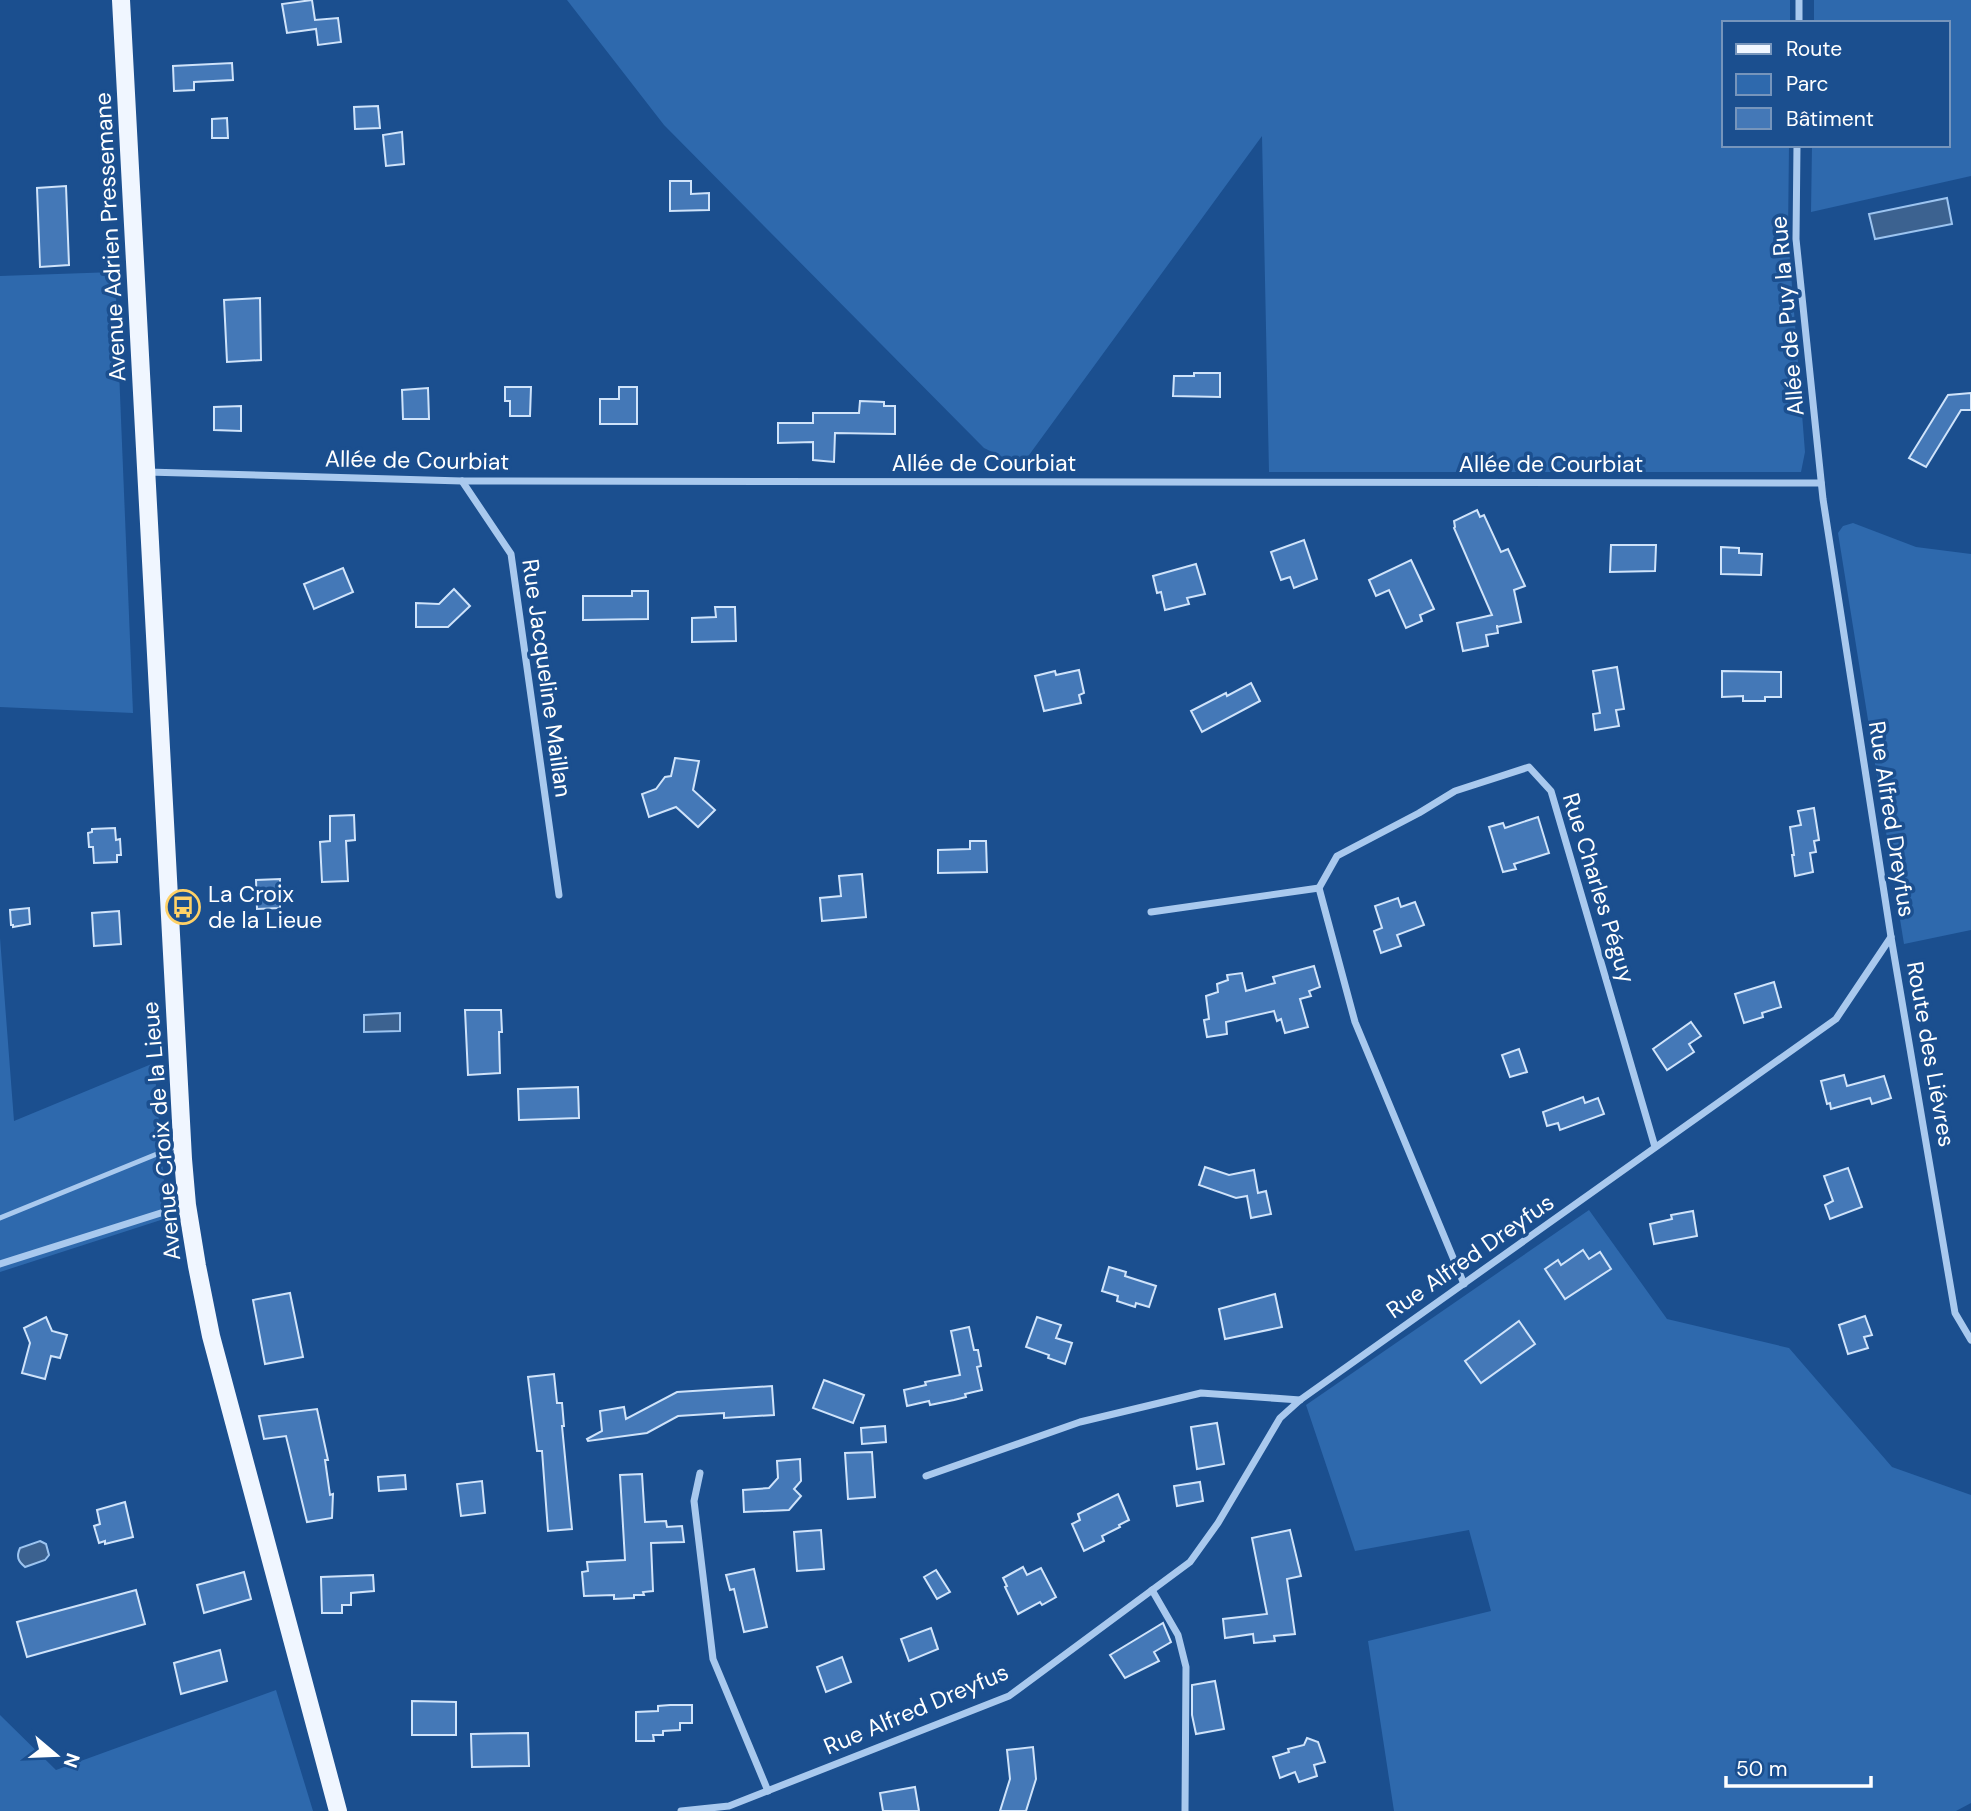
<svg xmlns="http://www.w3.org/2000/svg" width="1971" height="1811" viewBox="0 0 1971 1811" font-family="'DM Sans',sans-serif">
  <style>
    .green { fill: #2e69ad }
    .water { fill: #3c6290; stroke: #9cc4f0; stroke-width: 2 }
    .building { fill: #4478b7; stroke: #cfe3fa; stroke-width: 2 }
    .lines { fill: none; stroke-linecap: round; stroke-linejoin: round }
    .lane { stroke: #a9c9ee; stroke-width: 5 }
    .street { stroke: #a9c9ee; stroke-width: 7 }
    .primary { stroke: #f0f6ff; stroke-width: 18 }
    .labels { text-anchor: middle; stroke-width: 7; stroke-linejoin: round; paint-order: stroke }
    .street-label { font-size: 23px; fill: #fff; stroke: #1b4f8f }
    .poi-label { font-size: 23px; fill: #fff; stroke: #1b4f8f; text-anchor: start }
  </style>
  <rect width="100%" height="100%" fill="#1b4f8f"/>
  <g class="green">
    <path d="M567,0H1790V23H1724V145H1789L1788,235L1805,452L1801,472H1269L1262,136L1021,466L984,448L664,125Z"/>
    <path d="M1814,0H1971V176L1811,212L1812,145H1948V23H1814Z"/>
    <path d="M115,272L133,713L0,707V276Z"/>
    <path d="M1853,523L1916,547L1971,554V930L1904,944L1838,533L1843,526Z"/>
    <path d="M0,938L14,1121L154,1063L167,1218L0,1272Z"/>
    <path d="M1589,1210L1667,1319L1789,1348L1892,1467L1971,1495V1803L1956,1811H1394L1368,1641L1491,1611L1469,1530L1355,1551L1306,1405Z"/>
    <path d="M276,1690L313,1811H0V1715L56,1770Z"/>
  </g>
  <g class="water">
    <path d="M1947,198L1952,224L1875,239L1869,214Z"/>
    <path d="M400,1013V1031L364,1032V1015Z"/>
    <path d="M40,1541L46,1544L49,1555L45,1560L25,1567C18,1561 16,1557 20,1548Z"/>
  </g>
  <g class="building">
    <path d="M312,0L315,20L338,18L341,42L318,45L316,29L287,33L282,4Z"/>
    <path d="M232,63L233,80L194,82V90L174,91L173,66Z"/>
    <path d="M378,106L380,128L355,129L354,107Z"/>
    <path d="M227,118L228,138H212V119Z"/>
    <path d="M402,132L404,164L386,166L383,135Z"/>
    <path d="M670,181H691V194L709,193V210L670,211Z"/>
    <path d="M66,186L69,265L40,267L37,188Z"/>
    <path d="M260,298L261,360L227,362L224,300Z"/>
    <path d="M1194,373H1220V397L1173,396L1174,376H1194Z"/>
    <path d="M505,387H531L530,416H510V401H505Z"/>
    <path d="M619,387H637V424H600V399H619Z"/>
    <path d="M428,388L429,419H403L402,390Z"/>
    <path d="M1971,393V410H1961L1926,467L1909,458L1948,395Z"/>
    <path d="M860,401L884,402V406H895V434L835,433L834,462L813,460V442L778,443V423H813V413H859Z"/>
    <path d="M241,406V431L214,430V407Z"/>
    <path d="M1477,510L1480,517L1484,515L1501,552L1508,549L1525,586L1514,590L1521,622L1497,627V625L1498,633L1486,635L1488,646L1463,651L1457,623L1492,615L1454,528L1455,527L1454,521Z"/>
    <path d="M1304,540L1317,579L1294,588L1290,577L1281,580L1271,552Z"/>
    <path d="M1611,545H1656L1655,571L1610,572Z"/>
    <path d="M1721,547L1739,548V553L1762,554L1761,575L1721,574Z"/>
    <path d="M1411,560L1434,609L1420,615L1422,621L1406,628L1389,590L1376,596L1369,580Z"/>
    <path d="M1196,564L1205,594L1187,598L1189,604L1165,610L1161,592L1157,593L1153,576Z"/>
    <path d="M343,568L353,592L314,609L304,584Z"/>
    <path d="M454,589L470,606L448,627H416V603L439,604Z"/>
    <path d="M632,591H648V619L583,620V596H632Z"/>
    <path d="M715,607H735L736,641L692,642V618L716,617Z"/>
    <path d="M1617,667L1624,709L1616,710L1619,726L1595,730L1593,714L1600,713L1593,671Z"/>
    <path d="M1079,670L1084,693L1079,695L1081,703L1044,711L1035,676L1055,671L1056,675Z"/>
    <path d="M1722,671L1781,672V697H1765V701H1743V696L1722,697Z"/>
    <path d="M1251,683L1260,701L1202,732L1191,711L1226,693L1227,696Z"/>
    <path d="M675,758L699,761L693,790L715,810L698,827L676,807L649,817L642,794L656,789L665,777L671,776Z"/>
    <path d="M1814,808L1819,840L1814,841L1816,852L1810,853L1813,872L1795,876L1792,855H1794L1790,827L1801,825L1798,811Z"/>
    <path d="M354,815L355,840L346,841L348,881L322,882L320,842L330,841V816Z"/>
    <path d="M1538,817L1549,853L1514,864L1516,869L1503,872L1489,827L1503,823L1505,828Z"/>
    <path d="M115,828L116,840L120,839L121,855H117V862L94,863L93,847H89L88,833L92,832V829Z"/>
    <path d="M970,841H986L987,872L938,873V850L970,849Z"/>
    <path d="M862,874L866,917L822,921L820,898L841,896L839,876Z"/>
    <path d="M280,879V908L257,909L256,880Z"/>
    <path d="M1398,898L1401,907L1415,902L1424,925L1397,935L1401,946L1381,953L1374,931L1382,928L1375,906Z"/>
    <path d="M29,908L30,924L13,927V925H11L10,910Z"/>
    <path d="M119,911L121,944L94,946L92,913Z"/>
    <path d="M1314,966L1320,987L1309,991L1311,996L1300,999L1308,1027L1285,1033L1281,1019L1277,1021L1274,1011L1226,1022L1227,1034L1207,1037L1204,1020L1209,1019L1206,996L1218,992L1217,984L1228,980L1227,975L1242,973L1246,991L1275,983L1273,977Z"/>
    <path d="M1774,982L1781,1007L1762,1013L1763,1017L1744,1023L1735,994Z"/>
    <path d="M465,1010H501L502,1032H499L500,1073L468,1075Z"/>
    <path d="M1691,1022L1701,1036L1689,1044L1694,1052L1667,1070L1653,1049Z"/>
    <path d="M1519,1049L1527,1072L1510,1077L1502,1055Z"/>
    <path d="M1844,1075L1847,1086L1884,1076L1891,1098L1872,1104L1870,1098L1831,1109L1830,1103L1827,1104L1821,1081Z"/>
    <path d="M578,1087L579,1118L519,1120L518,1089Z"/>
    <path d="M1583,1097L1585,1103L1598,1098L1604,1114L1560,1130L1558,1123L1547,1126L1543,1112Z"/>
    <path d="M1205,1167L1229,1175L1254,1170L1258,1193L1266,1191L1271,1214L1251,1218L1247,1196L1236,1198L1199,1185Z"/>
    <path d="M1848,1168L1862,1207L1830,1219L1825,1205L1833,1201L1824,1176Z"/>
    <path d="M1693,1211L1697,1236L1654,1244L1650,1224L1672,1219L1671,1215Z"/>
    <path d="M1583,1250L1589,1259L1600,1252L1611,1269L1565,1299L1545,1269L1558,1260L1561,1265Z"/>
    <path d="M1109,1267L1126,1272L1125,1276L1156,1286L1149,1307L1136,1303L1135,1307L1117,1301L1118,1296L1102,1291Z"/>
    <path d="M290,1293L303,1357L265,1364L253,1300Z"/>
    <path d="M1275,1294L1282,1327L1225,1339L1219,1309Z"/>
    <path d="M1865,1316L1872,1335L1864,1337L1868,1348L1848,1354L1839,1325Z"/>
    <path d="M46,1317L52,1331L67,1335L60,1358L51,1356L45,1379L22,1373L30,1343L24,1328Z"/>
    <path d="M1037,1317L1061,1325L1056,1338L1072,1343L1065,1364L1048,1358L1049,1355L1026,1347Z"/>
    <path d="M1519,1321L1535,1344L1481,1383L1465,1361Z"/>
    <path d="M969,1327L974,1350H978L981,1366L977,1367L982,1390L965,1394L966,1397L954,1400L930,1405L929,1401L907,1406L904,1390L926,1385L925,1382L960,1375L951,1331Z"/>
    <path d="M554,1374L557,1403H562L564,1426H562L572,1529L548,1531L542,1451H537L528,1377Z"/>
    <path d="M824,1380L864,1395L853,1423L813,1408Z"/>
    <path d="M772,1386L774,1415L724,1418V1413L678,1416L647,1433L588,1441L587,1439L602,1431L600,1411L624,1407L626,1419L677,1392Z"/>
    <path d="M317,1409L328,1460H325L330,1495L333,1494L332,1518L307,1522L286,1436L264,1439L259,1416Z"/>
    <path d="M1217,1423L1224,1464L1197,1469L1191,1427Z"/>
    <path d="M885,1426L886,1442L862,1444L861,1428Z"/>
    <path d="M872,1452L875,1497L848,1499L845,1453Z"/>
    <path d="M800,1459L801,1481L794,1489L801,1496L789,1510L744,1512L743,1490L769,1488L778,1478L777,1461Z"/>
    <path d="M642,1474L645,1522L666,1521L667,1527L682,1526L684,1542L651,1543L653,1591L643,1592L644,1595H634V1598L614,1599V1595L584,1596L582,1572L588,1571L587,1562L625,1560L620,1475Z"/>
    <path d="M405,1475L406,1489L379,1491L378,1477Z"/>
    <path d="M482,1481L485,1513L461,1516L457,1484Z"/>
    <path d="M1200,1482L1203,1501L1177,1506L1174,1486Z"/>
    <path d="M1118,1494L1129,1520L1119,1525L1120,1527L1102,1536L1104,1541L1084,1551L1072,1524L1080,1520L1078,1514Z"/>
    <path d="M125,1502L133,1537L105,1544V1541L99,1543L94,1526L100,1524L97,1510Z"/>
    <path d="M821,1530L824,1569L797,1571L794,1532Z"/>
    <path d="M1290,1530L1301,1576L1287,1579L1295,1634L1274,1636L1275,1641L1254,1643L1253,1634L1225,1638L1223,1619L1267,1614L1252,1538Z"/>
    <path d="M1023,1567L1027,1575L1041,1568L1056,1597L1042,1605L1040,1602L1018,1614L1005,1587L1007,1586L1003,1578Z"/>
    <path d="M754,1569L767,1627L744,1632L734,1589L730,1590L726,1575Z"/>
    <path d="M936,1570L950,1592L937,1599L924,1577Z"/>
    <path d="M244,1572L251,1599L204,1613L197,1585Z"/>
    <path d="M373,1575L374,1591L351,1593V1605H342V1613H322L321,1577Z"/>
    <path d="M136,1590L145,1624L27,1657L17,1622Z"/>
    <path d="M1163,1623L1171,1642L1154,1652L1159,1661L1125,1678L1110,1655Z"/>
    <path d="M931,1628L938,1649L909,1661L901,1639Z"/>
    <path d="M220,1650L227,1681L181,1694L174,1663Z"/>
    <path d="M842,1657L851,1682L826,1692L817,1667Z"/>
    <path d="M1215,1681L1224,1729L1196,1734L1192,1715V1685Z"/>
    <path d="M412,1701L456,1702V1735H412Z"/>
    <path d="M670,1705H692V1723H680V1730L663,1731V1735H653L654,1741H636V1712L658,1711V1706Z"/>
    <path d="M528,1733L529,1766L472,1767L471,1734Z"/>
    <path d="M1307,1738L1318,1742L1325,1762L1314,1765L1317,1776L1299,1782L1295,1772L1280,1778L1273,1757L1289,1752L1288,1749L1304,1745Z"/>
    <path d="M1033,1747L1036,1779L1026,1811H1000L1010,1779L1007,1750Z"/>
    <path d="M915,1787L919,1811H883L880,1793Z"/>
  </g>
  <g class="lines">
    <path class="lane" d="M0,1218L179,1145"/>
    <g class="street">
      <path d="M1799,23V0"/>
      <path d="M1797,145L1796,239L1823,499L1891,937L1955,1313L1971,1340"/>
      <path d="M147,472L462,481L1821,483"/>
      <path d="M462,481L511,554L559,895"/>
      <path d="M1151,912L1319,888"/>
      <path d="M0,1264L186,1205"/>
      <path d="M1464,1284L1355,1022L1319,888L1337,856L1419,813L1455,791L1529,767L1551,791L1655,1147"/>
      <path d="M700,1473L694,1501L713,1659L768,1791"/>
      <path d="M926,1476L1080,1422L1201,1393L1300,1400"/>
      <path d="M1152,1590L1178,1635L1186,1667L1185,1811"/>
      <path d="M681,1811L729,1806L1009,1696L1190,1562L1218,1523L1280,1418L1300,1400L1836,1019L1891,937"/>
    </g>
    <path class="primary" d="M121,0L183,1159L187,1205L197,1266L211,1336L338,1811"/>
  </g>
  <defs>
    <g id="bus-ring" transform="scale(1.75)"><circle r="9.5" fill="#1b4f8f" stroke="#ffd166" stroke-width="1.5"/><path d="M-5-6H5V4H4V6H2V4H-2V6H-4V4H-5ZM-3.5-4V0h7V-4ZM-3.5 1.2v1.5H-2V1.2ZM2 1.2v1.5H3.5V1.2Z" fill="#ffd166"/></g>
  </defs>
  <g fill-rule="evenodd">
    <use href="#bus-ring" x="183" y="907"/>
  </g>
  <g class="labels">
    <g class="street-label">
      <text transform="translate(110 237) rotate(-93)" y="8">Avenue Adrien Pressemane</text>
      <text transform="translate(1787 316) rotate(-95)" y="8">Allée de Puy la Rue</text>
      <text transform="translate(417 460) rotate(1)" y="8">Allée de Courbiat</text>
      <text x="984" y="471">Allée de Courbiat</text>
      <text x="1551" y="472">Allée de Courbiat</text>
      <text transform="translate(547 678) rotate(82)" y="8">Rue Jacqueline Maillan</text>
      <text transform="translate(1892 819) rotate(81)" y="8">Rue Alfred Dreyfus</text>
      <text transform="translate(1599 888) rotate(73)" y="8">Rue Charles Péguy</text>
      <text transform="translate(1931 1054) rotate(80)" y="8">Route des Liévres</text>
      <text transform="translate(161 1131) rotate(-95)" y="8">Avenue Croix de la Lieue</text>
      <text transform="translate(1470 1256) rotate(-35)" y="8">Rue Alfred Dreyfus</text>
      <text transform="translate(916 1709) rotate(-23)" y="8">Rue Alfred Dreyfus</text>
    </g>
    <g class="poi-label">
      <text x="208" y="902">La Croix<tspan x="208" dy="26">de la Lieue</tspan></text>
    </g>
  </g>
  <rect x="1722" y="21" width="228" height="126" fill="#1b4f8f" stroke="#7695bc" stroke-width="2"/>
  <rect x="1736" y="44" width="35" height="10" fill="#f0f6ff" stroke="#7695bc" stroke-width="2"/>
  <text x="1786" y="56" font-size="21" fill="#ffffff">Route</text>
  <rect x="1736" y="74" width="35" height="21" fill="#2e69ad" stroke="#7695bc" stroke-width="2"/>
  <text x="1786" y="91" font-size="21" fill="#ffffff">Parc</text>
  <rect x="1736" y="108" width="35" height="21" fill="#4478b7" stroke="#7695bc" stroke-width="2"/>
  <text x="1786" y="126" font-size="21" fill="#ffffff">Bâtiment</text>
  <g transform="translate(56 1755) rotate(109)" stroke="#1b4f8f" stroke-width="5" paint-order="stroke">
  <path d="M0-5L12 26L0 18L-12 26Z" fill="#ffffff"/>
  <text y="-10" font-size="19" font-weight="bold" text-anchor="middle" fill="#ffffff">N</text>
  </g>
  <path d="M1726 1776v10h145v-10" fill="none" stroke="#ffffff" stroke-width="3.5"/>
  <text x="1736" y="1776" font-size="21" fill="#ffffff" stroke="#1b4f8f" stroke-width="5" paint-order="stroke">50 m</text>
</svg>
